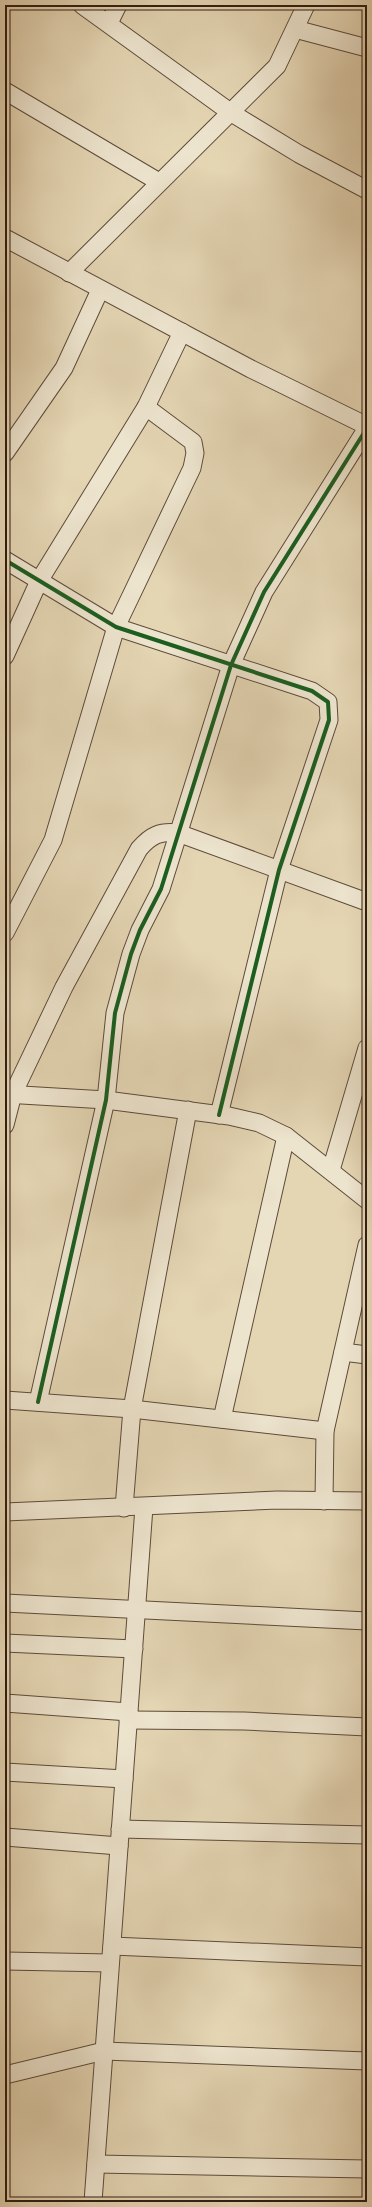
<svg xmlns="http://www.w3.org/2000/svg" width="372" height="2207" viewBox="0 0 372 2207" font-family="'IM FELL English',serif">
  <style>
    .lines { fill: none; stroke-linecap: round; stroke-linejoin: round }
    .street-casing { stroke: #5d4b3a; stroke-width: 19 }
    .street { stroke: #ede4ce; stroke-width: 17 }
    .cycleway-casing { stroke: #ede4ce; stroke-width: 6 }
    .cycleway { stroke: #1b5e20; stroke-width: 4 }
  </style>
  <rect width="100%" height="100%" fill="#e4d5b3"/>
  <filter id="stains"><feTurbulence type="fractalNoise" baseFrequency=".005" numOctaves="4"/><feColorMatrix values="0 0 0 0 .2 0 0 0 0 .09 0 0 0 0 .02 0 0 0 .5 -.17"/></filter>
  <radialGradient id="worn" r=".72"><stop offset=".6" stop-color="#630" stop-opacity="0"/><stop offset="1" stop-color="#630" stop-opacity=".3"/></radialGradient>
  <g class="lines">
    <g class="street-casing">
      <g id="street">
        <path d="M82,5L230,112L299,154L367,190"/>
        <path d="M109,23L118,5"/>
        <path d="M295,29L367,48"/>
        <path d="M5,91L159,182"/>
        <path d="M5,238L251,369L367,426"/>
        <path d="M69,273L277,66L306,5"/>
        <path d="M5,453L64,368L100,290"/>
        <path d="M5,560L116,627L312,691L328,702L329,720L279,870L219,1115"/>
        <path d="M5,656L39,581L146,407L182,332"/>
        <path d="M5,933L53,840L116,627L192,468L195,453L193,442L146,407"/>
        <path d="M5,1094L106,1100L229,1116L259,1123L286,1136L367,1200"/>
        <path d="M5,1125L13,1094L64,987L139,849C151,835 160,831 178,833L367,902"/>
        <path d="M331,1170L367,1048"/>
        <path d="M343,1352L367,1355"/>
        <path d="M5,1400L132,1409L325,1431"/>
        <path d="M38,1402L106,1100L115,1013L131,954L140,930L161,889L231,665L264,592L367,428"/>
        <path d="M222,1419L286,1136"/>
        <path d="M324,1501L325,1431L367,1245"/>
        <path d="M124,1508L132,1409L188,1110"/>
        <path d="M5,1512L277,1500L367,1501"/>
        <path d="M5,1603L367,1621"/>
        <path d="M5,1643L134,1649"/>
        <path d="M5,1703L129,1712"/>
        <path d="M128,1720L244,1721L367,1727"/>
        <path d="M5,1772L124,1779"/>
        <path d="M120,1829L367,1835"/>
        <path d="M5,1837L119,1846"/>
        <path d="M112,1946L367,1957"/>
        <path d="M5,1961L110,1963"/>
        <path d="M5,2075L104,2051L367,2061"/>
        <path d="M96,2164L367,2169"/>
        <path d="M93,2202L144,1507"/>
      </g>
    </g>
    <use href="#street" class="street"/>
    <g class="cycleway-casing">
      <g id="cycleway">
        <path d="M5,560L116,627L312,691L328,702L329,720L279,870L219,1115"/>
        <path d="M38,1402L106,1100L115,1013L131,954L140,930L161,889L231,665L264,592L367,428"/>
      </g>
    </g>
    <use href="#cycleway" class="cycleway"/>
  </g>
  <rect width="372" height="2207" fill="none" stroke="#e4d5b3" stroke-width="20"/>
  <rect x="6" y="6" width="360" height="2195" fill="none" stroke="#301d12" stroke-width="2"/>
  <rect x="10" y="10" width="352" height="2187" fill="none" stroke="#301d12"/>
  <rect width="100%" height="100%" filter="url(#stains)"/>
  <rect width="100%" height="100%" fill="url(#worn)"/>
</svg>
